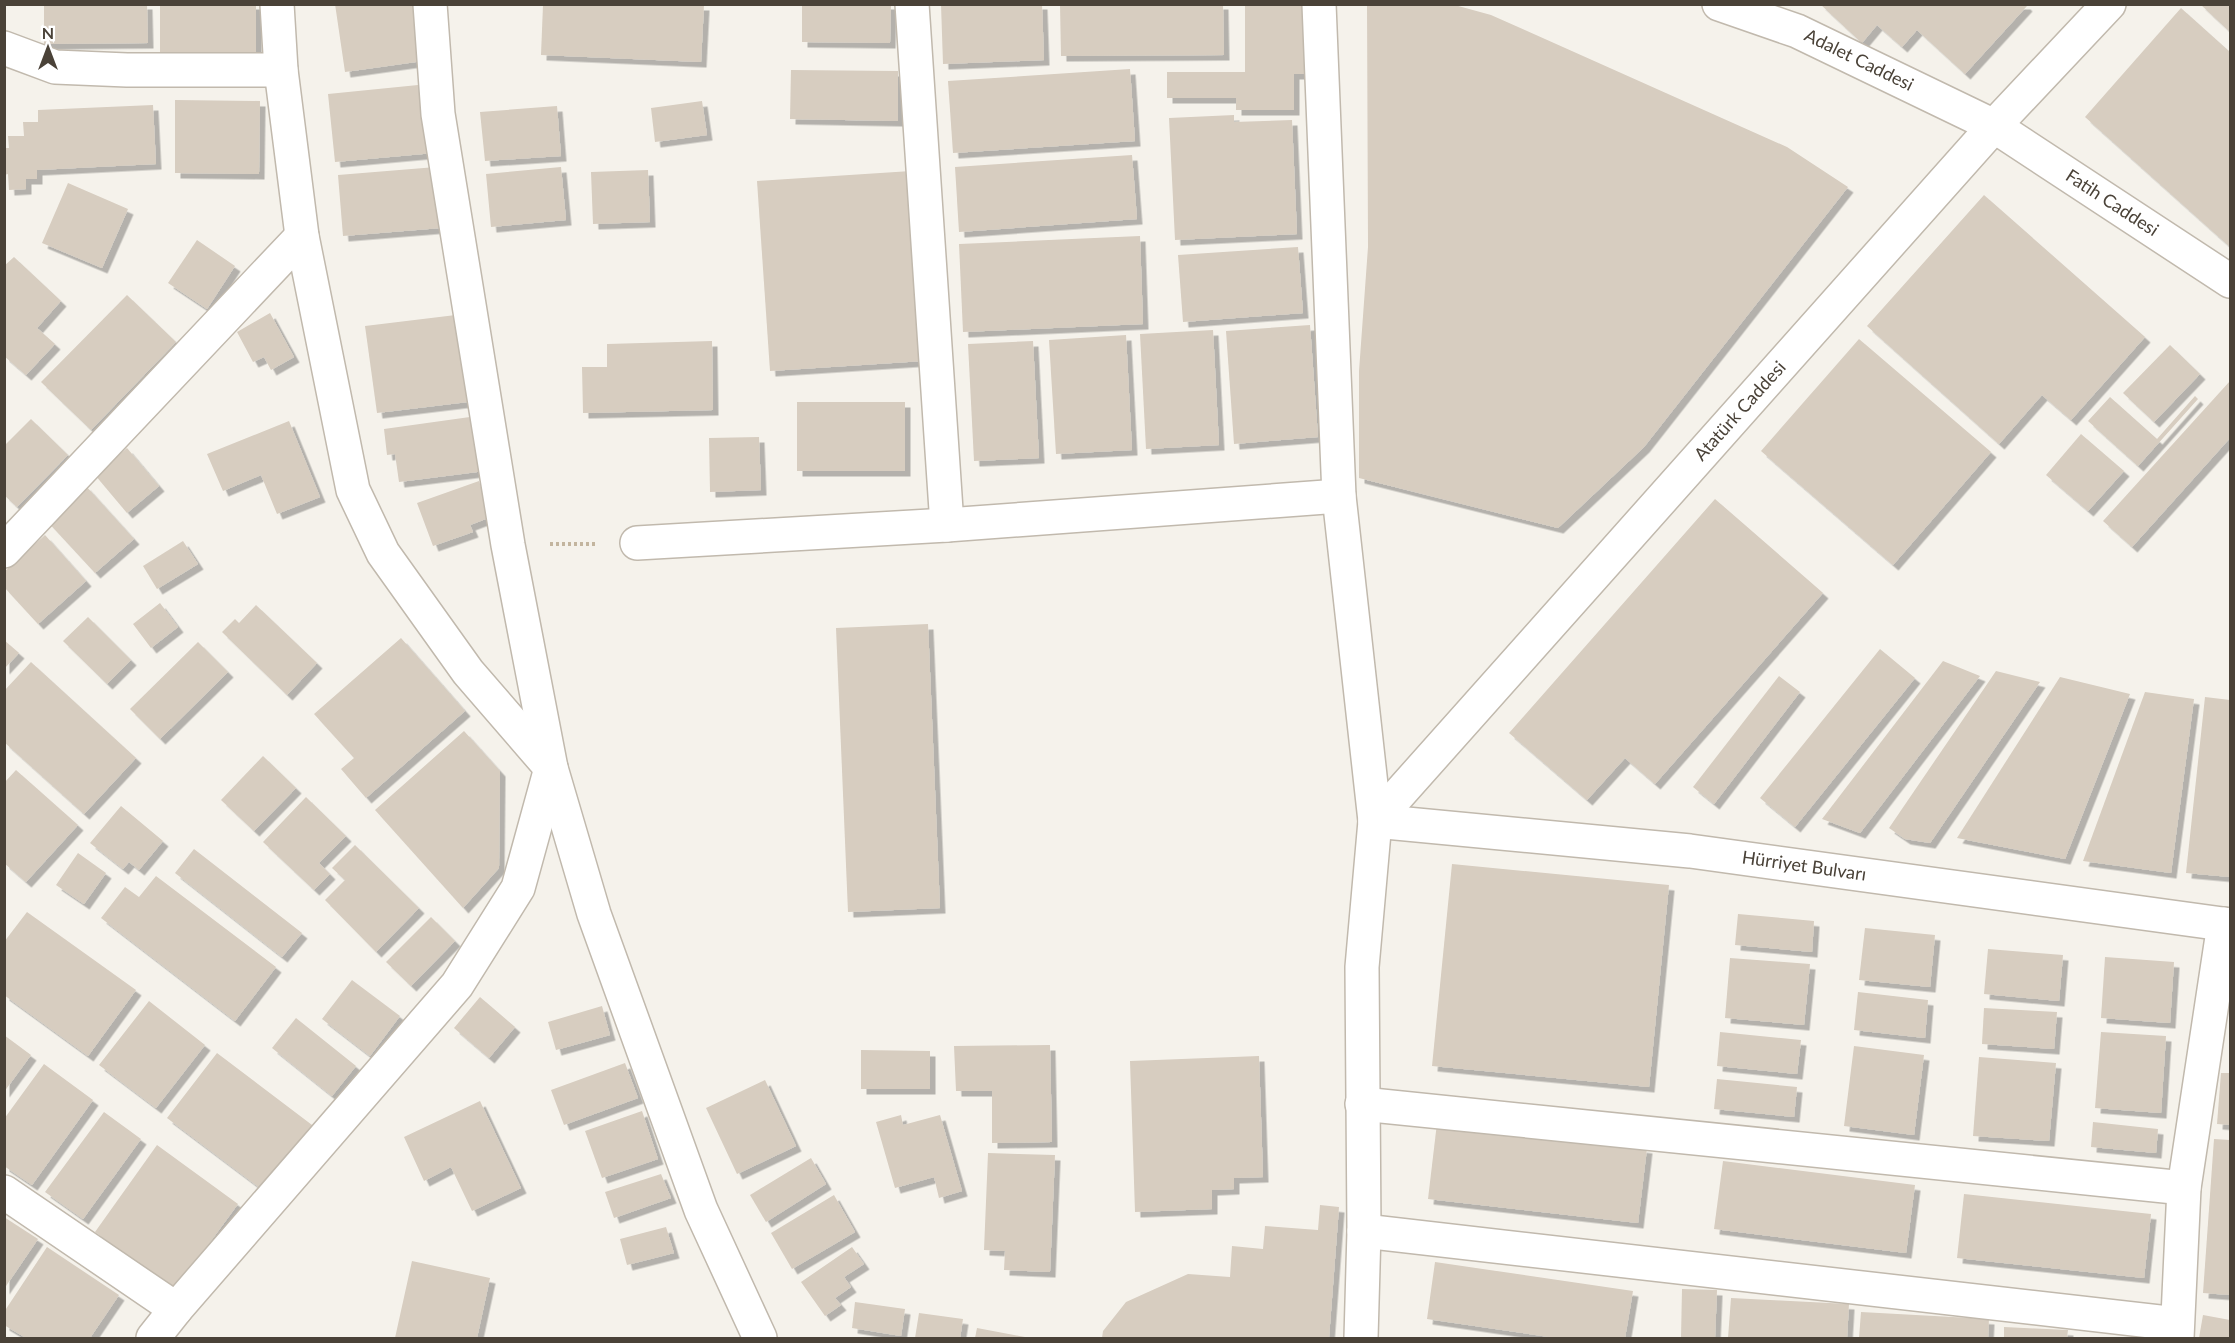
<svg xmlns="http://www.w3.org/2000/svg" width="2235" height="1343" viewBox="0 0 2235 1343" font-family="Lato,sans-serif">
  <style>
    .building { fill: #d7cdc0; filter: url(#shadow) }
    .lines { fill: none; stroke-linecap: round; stroke-linejoin: round }
    .minor-casing { stroke: #c1b9ad; stroke-width: 36 }
    .tertiary-casing { stroke: #c1b9ad; stroke-width: 36 }
    .path { stroke: #c3b59e; stroke-width: 4; stroke-dasharray: 3 3; stroke-linecap: butt }
    .minor { stroke: #fff; stroke-width: 33 }
    .tertiary { stroke: #fff; stroke-width: 33 }
    .labels { text-anchor: middle; stroke-width: 4.5; stroke-linejoin: round; paint-order: stroke }
    .street-label { font-size: 18px; fill: #4a4238; stroke: #fff }
  </style>
  <defs>
    <filter id="shadow"><feDropShadow dx="5.5" dy="5.5" stdDeviation="0" flood-color="#0004"/></filter>
  </defs>
  <rect width="100%" height="100%" fill="#f5f2eb"/>
  <g class="building">
    <path d="M44,4H147L148,43L44,44Z"/>
    <rect x="160" y="4" width="96" height="55"/>
    <path d="M335,4H422L430,60L345,72Z"/>
    <path d="M802,4H891L890,43L802,42Z"/>
    <path d="M941,4H1042L1044,60L943,64Z"/>
    <path d="M1060,4H1223L1224,55L1061,56Z"/>
    <path d="M1245,4H1305V74H1294V110H1236V98H1167V72H1245Z"/>
    <path d="M1367,4H1451L1491,15L1787,147L1848,187L1644,447L1558,528L1359,478V371L1368,247Z"/>
    <path d="M1820,4H2025L2027,6L1965,74L1917,30L1902,47L1877,25L1862,43Z"/>
    <path d="M2200,4H2230V32Z"/>
    <path d="M543,5H704L701,62L541,55Z"/>
    <path d="M2181,8L2230,52V247L2085,117Z"/>
    <path d="M1130,69L1135,141L953,153L948,81Z"/>
    <path d="M791,70L898,71V121L790,119Z"/>
    <path d="M428,84L434,153L335,162L328,94Z"/>
    <path d="M175,100L260,101L259,174L175,173Z"/>
    <path d="M702,101L707,135L655,142L651,108Z"/>
    <path d="M153,105L156,164L37,170V179H26V189L9,190L8,174L4,175V148H9L8,136H24L23,122H38V110Z"/>
    <path d="M557,106L561,156L485,161L480,112Z"/>
    <path d="M1234,115V122L1292,120L1297,234L1175,240L1169,118Z"/>
    <path d="M1132,155L1137,219L959,232L955,167Z"/>
    <path d="M436,167L441,228L343,236L338,175Z"/>
    <path d="M561,167L566,220L491,227L486,174Z"/>
    <path d="M648,170L650,222L593,224L591,172Z"/>
    <path d="M911,171L923,361L770,371L757,181Z"/>
    <path d="M68,183L128,209L102,268L42,243Z"/>
    <path d="M1984,195L2145,337L2071,420L2042,395L1999,444L1867,326Z"/>
    <path d="M1140,236L1143,324L963,332L959,244Z"/>
    <path d="M197,240L235,266L207,309L168,283Z"/>
    <path d="M1298,247L1303,313L1183,322L1178,255Z"/>
    <path d="M14,257L61,301L37,328L55,344L26,375L4,356V266Z"/>
    <path d="M127,295L176,342L91,430L41,382Z"/>
    <path d="M270,313L294,357L271,370L264,357L253,362L237,332Z"/>
    <path d="M464,314L476,401L377,413L365,326Z"/>
    <path d="M1310,325L1318,437L1234,444L1226,331Z"/>
    <path d="M1213,330L1219,445L1146,449L1140,334Z"/>
    <path d="M1126,335L1132,450L1056,454L1049,340Z"/>
    <path d="M1859,339L1991,452L1893,565L1761,451Z"/>
    <path d="M712,341L713,410L583,413L582,367H607V344Z"/>
    <path d="M1033,341L1039,458L974,461L968,344Z"/>
    <path d="M2170,345L2200,374L2154,422L2123,393Z"/>
    <path d="M2230,381V438L2132,547L2103,521Z"/>
    <path d="M2195,396L2198,399L2138,466L2088,421L2110,397L2157,439Z"/>
    <rect x="797" y="402" width="108" height="69"/>
    <path d="M477,416L485,471L399,482L395,454L387,455L384,429Z"/>
    <path d="M31,419L68,455L17,507L4,495V446Z"/>
    <path d="M289,421L320,497L277,514L261,475L223,491L207,454Z"/>
    <path d="M2081,434L2124,471L2088,511L2046,475Z"/>
    <path d="M759,437L761,490L710,492L709,438Z"/>
    <path d="M127,448L159,486L127,513L95,475Z"/>
    <path d="M479,481L491,517L470,525L473,532L433,546L417,503Z"/>
    <path d="M85,485L134,539L95,573L46,520Z"/>
    <path d="M1715,499L1823,593L1655,784L1625,758L1587,800L1509,733Z"/>
    <path d="M45,535L86,581L38,624L4,587V572Z"/>
    <path d="M183,541L198,564L157,589L143,566Z"/>
    <path d="M160,603L178,627L151,648L133,624Z"/>
    <path d="M256,605L317,663L287,695L222,632L235,619L239,623Z"/>
    <path d="M88,617L131,660L107,684L63,641Z"/>
    <path d="M928,624L940,908L848,912L836,628Z"/>
    <path d="M401,638L465,711L366,798L341,769L354,758L314,714Z"/>
    <path d="M4,640L19,653L4,669Z"/>
    <path d="M198,642L228,672L160,739L130,709Z"/>
    <path d="M1880,649L1915,678L1795,827L1760,798Z"/>
    <path d="M1943,661L1980,676L1860,833L1822,819Z"/>
    <path d="M31,662L136,758L84,814L4,742V691Z"/>
    <path d="M1996,671L2040,682L1930,843L1905,839L1889,828Z"/>
    <path d="M1779,676L1800,692L1714,804L1693,787Z"/>
    <path d="M2060,677L2130,694L2065,859L1957,838Z"/>
    <path d="M2145,692L2194,699L2171,873L2083,861Z"/>
    <path d="M2205,697L2230,700V877L2186,873Z"/>
    <path d="M464,731L500,771L499,868L463,908L375,810Z"/>
    <path d="M263,756L296,788L254,831L221,800Z"/>
    <path d="M16,770L78,825L26,882L4,863V783Z"/>
    <path d="M306,797L346,836L319,863L330,874L314,890L263,842Z"/>
    <path d="M121,806L163,841L139,870L129,862L123,869L90,843Z"/>
    <path d="M355,845L419,908L376,952L325,900L345,880L332,868Z"/>
    <path d="M194,849L302,933L282,957L175,873Z"/>
    <path d="M78,853L106,873L84,904L56,885Z"/>
    <path d="M1452,864L1669,885L1649,1087L1432,1066Z"/>
    <path d="M156,876L276,967L235,1021L101,918L125,887L139,897Z"/>
    <path d="M27,912L136,990L88,1056L4,995V942Z"/>
    <path d="M1738,914L1814,921L1812,952L1735,945Z"/>
    <path d="M431,917L455,941L411,986L386,962Z"/>
    <path d="M1865,928L1935,935L1930,987L1859,980Z"/>
    <path d="M1988,949L2063,955L2059,1001L1984,994Z"/>
    <path d="M2105,957L2174,962L2170,1023L2101,1018Z"/>
    <path d="M1730,958L1810,964L1804,1025L1725,1018Z"/>
    <path d="M352,980L400,1016L370,1056L322,1019Z"/>
    <path d="M1858,992L1928,1000L1925,1038L1854,1030Z"/>
    <path d="M480,997L515,1027L489,1058L454,1028Z"/>
    <path d="M149,1001L205,1045L156,1108L99,1065Z"/>
    <path d="M602,1006L610,1035L556,1050L548,1022Z"/>
    <path d="M1984,1008L2057,1012L2054,1049L1982,1044Z"/>
    <path d="M296,1018L356,1066L332,1096L272,1048Z"/>
    <path d="M1720,1032L1801,1040L1797,1074L1717,1066Z"/>
    <path d="M2101,1032L2166,1036L2161,1113L2095,1108Z"/>
    <path d="M4,1035L31,1055L4,1092Z"/>
    <path d="M1050,1045L1052,1142L992,1143V1091H956L954,1046Z"/>
    <path d="M1854,1046L1924,1055L1914,1135L1844,1126Z"/>
    <path d="M861,1050L930,1051V1089H861Z"/>
    <path d="M217,1053L316,1128L293,1158L287,1153L260,1188L167,1118Z"/>
    <path d="M1259,1056L1263,1177L1234,1178V1189L1212,1190V1209L1135,1212L1130,1061Z"/>
    <path d="M1979,1057L2056,1063L2049,1141L1973,1136Z"/>
    <path d="M625,1063L638,1098L564,1125L551,1090Z"/>
    <path d="M44,1064L93,1100L32,1185L4,1166V1119Z"/>
    <path d="M2221,1073H2230V1125L2217,1124Z"/>
    <path d="M1717,1079L1797,1087L1794,1117L1714,1109Z"/>
    <path d="M765,1080L796,1146L737,1174L706,1108Z"/>
    <path d="M480,1101L521,1188L472,1211L451,1167L424,1181L404,1137Z"/>
    <path d="M642,1111L658,1159L602,1178L585,1131Z"/>
    <path d="M104,1112L141,1139L83,1219L45,1192Z"/>
    <path d="M901,1115L903,1125L940,1115L962,1191L939,1198L934,1177L895,1188L876,1122Z"/>
    <path d="M2093,1122L2158,1129L2156,1153L2091,1147Z"/>
    <path d="M1437,1123L1647,1148L1638,1223L1428,1199Z"/>
    <path d="M2214,1139L2230,1140V1295L2203,1293Z"/>
    <path d="M157,1145L238,1204L175,1290L95,1232Z"/>
    <path d="M988,1153L1055,1155L1050,1272L1004,1270L1005,1251L984,1250Z"/>
    <path d="M811,1158L826,1184L766,1222L750,1195Z"/>
    <path d="M1723,1161L1915,1185L1906,1253L1714,1229Z"/>
    <path d="M661,1174L671,1198L614,1218L605,1192Z"/>
    <path d="M1964,1194L2151,1214L2144,1278L1957,1258Z"/>
    <path d="M834,1195L855,1232L792,1269L771,1233Z"/>
    <path d="M1320,1205L1339,1207L1329,1338H1102L1103,1331L1126,1302L1188,1274L1230,1277L1232,1246L1263,1249L1265,1226L1318,1230Z"/>
    <path d="M4,1217L38,1239L4,1289Z"/>
    <path d="M666,1227L674,1253L627,1265L620,1239Z"/>
    <path d="M47,1247L119,1295L90,1338H26L4,1325V1312Z"/>
    <path d="M852,1247L864,1264L844,1277L851,1287L835,1298L841,1305L825,1316L801,1282Z"/>
    <path d="M412,1261L490,1278L477,1338H395Z"/>
    <path d="M1435,1262L1633,1291L1625,1338H1556L1427,1319Z"/>
    <path d="M1682,1289L1717,1290L1715,1338H1681Z"/>
    <path d="M1731,1298L1849,1304L1847,1338H1728Z"/>
    <path d="M855,1302L905,1309L901,1336L852,1328Z"/>
    <path d="M1861,1312L1989,1319L1988,1338H1859Z"/>
    <path d="M919,1313L963,1319L960,1338H915Z"/>
    <path d="M2203,1315L2230,1320V1338H2199Z"/>
    <path d="M2004,1327L2068,1330L2067,1338H2004Z"/>
    <path d="M977,1328L1025,1337V1338H975Z"/>
  </g>
  <g class="lines">
    <g class="minor-casing">
      <g id="minor">
        <path d="M277,4L281,70L302,236L353,490L383,553L468,672L551,768L594,914L701,1210L760,1338"/>
        <path d="M912,4L947,525"/>
        <path d="M1319,4L1339,496L1375,821L1362,967L1364,1231L1361,1338"/>
        <path d="M4,48L55,67L127,70H281"/>
        <path d="M637,543L947,525L1339,496"/>
        <path d="M4,551L302,236"/>
        <path d="M1375,821L1994,126"/>
        <path d="M1375,821L1690,851L2230,925"/>
        <path d="M1362,1104L2184,1188"/>
        <path d="M4,1192L176,1309"/>
        <path d="M1364,1231L2177,1324"/>
        <path d="M153,1338L176,1309L457,985L518,888L551,768L508,545L438,114L430,4"/>
        <path d="M2177,1338L2184,1188L2224,924"/>
      </g>
    </g>
    <g class="tertiary-casing">
      <g id="tertiary">
        <path d="M1719,4L1797,31L1994,126L2230,281"/>
        <path d="M1994,126L2109,4"/>
      </g>
    </g>
    <path class="path" d="M550,544H597"/>
    <use href="#minor" class="minor"/>
    <use href="#tertiary" class="tertiary"/>
  </g>
  <g class="labels">
    <g class="street-label">
      <text transform="translate(1859 60) rotate(26)" y="6">Adalet Caddesi</text>
      <text transform="translate(2112 203) rotate(33)" y="6">Fatih Caddesi</text>
      <text transform="translate(1740 411) rotate(-48)" y="6">Atatürk Caddesi</text>
      <text transform="translate(1804 866) rotate(8)" y="6">Hürriyet Bulvarı</text>
    </g>
  </g>
  <rect width="2235" height="1343" fill="none" stroke="#4a4238" stroke-width="12"/>
  <g transform="translate(48 48)" stroke="#ffffff" stroke-width="4.5" paint-order="stroke">
  <path d="M0-4.5L10 22L0 15L-10 22Z" fill="#4a4238"/>
  <text y="-9" font-size="16" font-weight="bold" text-anchor="middle" fill="#4a4238">N</text>
  </g>
</svg>
